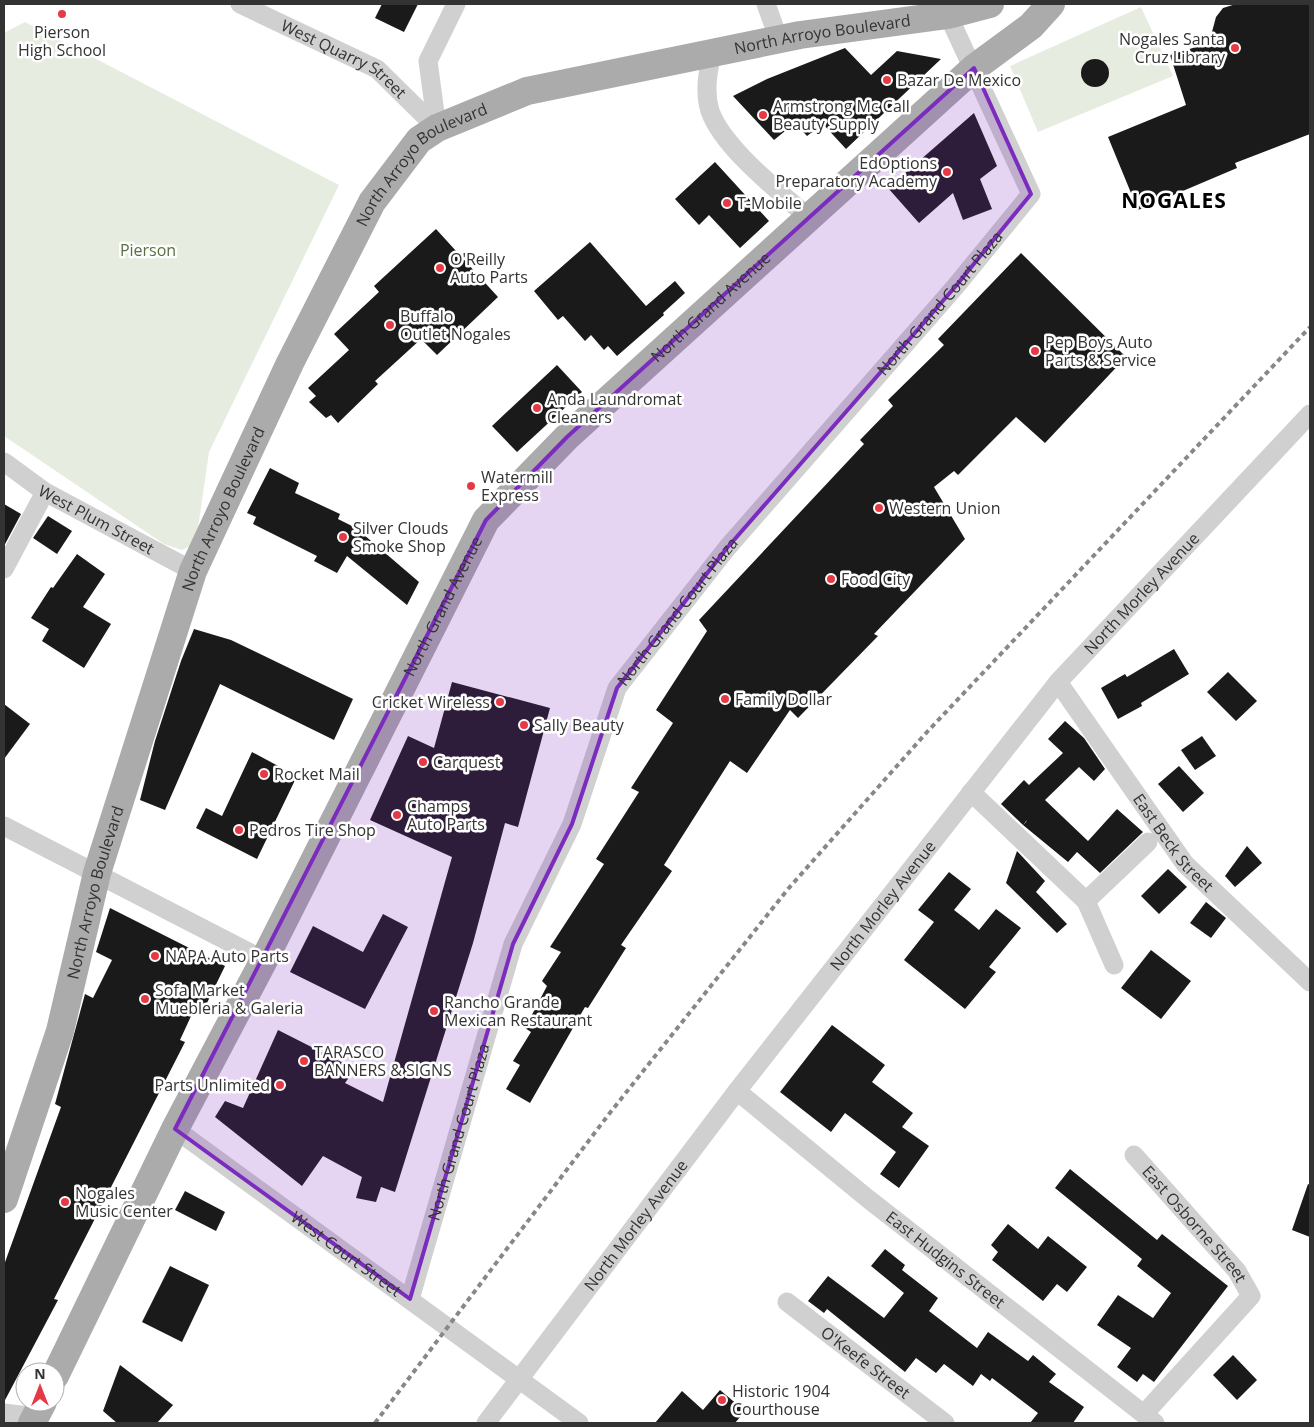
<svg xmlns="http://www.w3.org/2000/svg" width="1314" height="1427" viewBox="0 0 1314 1427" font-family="'Open Sans',sans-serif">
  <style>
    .green { fill: #e6ecdf }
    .building { fill: #1a1a1a }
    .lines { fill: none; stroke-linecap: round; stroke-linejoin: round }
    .street { stroke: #d0d0d0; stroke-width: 19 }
    .primary { stroke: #ababab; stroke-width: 28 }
    .rail { stroke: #888; stroke-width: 4; stroke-dasharray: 5 4; stroke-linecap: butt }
    .marked { fill: #7b2cbf; fill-opacity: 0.2; stroke: #7b2cbf; stroke-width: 4; stroke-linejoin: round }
    .poi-dot { fill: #e63946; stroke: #fff; stroke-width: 2 }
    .labels { text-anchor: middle; stroke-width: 5; stroke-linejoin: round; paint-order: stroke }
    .poi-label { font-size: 16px; fill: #333; stroke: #fff; text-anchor: start }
    .street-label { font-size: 16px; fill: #333; stroke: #fff }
    .park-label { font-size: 16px; fill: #56703f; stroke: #fff }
    .district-label { font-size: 21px; font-weight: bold; letter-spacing: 1px; fill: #000; stroke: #fff }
  </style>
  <rect width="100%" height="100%" fill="#fff"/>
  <g class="green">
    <path d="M1141,7L1173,76L1038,132L1010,66Z"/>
    <path d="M25,22L339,185L209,452L197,535L192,545L182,550L164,544L4,436V33Z"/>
  </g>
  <g class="building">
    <path d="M382,4H418L404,32L375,18Z"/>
    <path d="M1236,4H1310V134L1235,163L1237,168L1138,210L1108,137L1186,105L1170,55L1209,43L1216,17L1223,8Z"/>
    <path d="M845,48L871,75L897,51L941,59L846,149L823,124L807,136L795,123L774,140L733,96L767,79Z"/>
    <circle cx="1095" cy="73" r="14"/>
    <path d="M974,113L997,166L980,179L992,209L963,220L953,193L919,223L888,188Z"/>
    <path d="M715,162L769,221L740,248L709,215L699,225L675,199Z"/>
    <path d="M436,229L498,297L437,355L421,339L375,381L378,384L338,423L331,415L326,418L309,402L316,396L308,388L349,350L334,334L379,292L374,286Z"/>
    <path d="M590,242L646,306L675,281L685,293L663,313L664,315L617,356L608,346L604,350L591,335L585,341L563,316L558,320L534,291Z"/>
    <path d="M1021,253L1126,357L1045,443L1016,417L958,475L954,471L934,487L965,539L874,634L878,636L798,718L790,710L747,773L730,761L664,865L672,871L621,945L626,948L588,1008L585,1007L530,1103L506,1089L520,1065L513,1061L531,1032L525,1028L547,986L542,981L561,952L550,947L604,864L596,859L639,792L631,788L673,723L656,710L707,631L699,620L864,444L860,440L893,406L888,400L944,345L938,339Z"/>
    <path d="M557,365L582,392L517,452L492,426Z"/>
    <path d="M270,468L299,483L295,493L340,514L338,519L356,528L419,582L407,605L347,556L337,573L314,561L317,556L253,524L256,517L247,513Z"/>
    <path d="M4,504L21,514L4,546Z"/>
    <path d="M48,516L72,531L57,554L33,538Z"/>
    <path d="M77,554L105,574L83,607L111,624L84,668L42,641L49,629L31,618L51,587L53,588Z"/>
    <path d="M194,629L231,640L353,699L334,740L220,684L165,810L140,800L155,741L181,661Z"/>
    <path d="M1174,649L1189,674L1141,703L1142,706L1118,719L1101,688L1125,674L1127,677Z"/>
    <path d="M1228,672L1257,701L1236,721L1207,692Z"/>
    <path d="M452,682L550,708L518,827L505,823L473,943L395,1192L381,1187L376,1202L356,1198L362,1177L323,1156L302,1186L215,1117L225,1101L243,1108L278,1030L355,1069L345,1083L383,1102L452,857L370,820L408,736L434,748Z"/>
    <path d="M4,704L30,724L4,759Z"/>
    <path d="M1065,721L1084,738L1105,769L1094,781L1079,767L1045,800L1088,841L1117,809L1143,832L1100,873L1077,852L1068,862L1023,825L1026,822L1027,820L1023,825L1001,804L1024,780L1029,785L1063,753L1048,739Z"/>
    <path d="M1202,736L1216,756L1195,770L1181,750Z"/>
    <path d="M252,752L297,776L257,859L196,828L206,808L222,816Z"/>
    <path d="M1179,766L1204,793L1183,812L1158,784Z"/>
    <path d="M1247,846L1262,863L1235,887L1225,876Z"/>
    <path d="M1017,851L1045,881L1036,892L1067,924L1057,933L1006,883Z"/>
    <path d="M1168,869L1187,887L1159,914L1141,896Z"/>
    <path d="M949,872L971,889L954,910L967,920L979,930L996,909L1021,928L989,967L996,972L965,1009L904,960L934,922L918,910Z"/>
    <path d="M1206,902L1226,918L1211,938L1190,923Z"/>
    <path d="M110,908L225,966L206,1005L198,1001L180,1040L185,1042L54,1299L58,1300L4,1402V1265L61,1107L55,1104L85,994L93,998L112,960L96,952Z"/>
    <path d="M383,914L408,927L365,1009L290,972L313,926L363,952Z"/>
    <path d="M1151,950L1191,981L1161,1019L1121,988Z"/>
    <path d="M832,1025L885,1065L872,1082L913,1113L902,1127L929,1146L899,1188L880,1174L896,1152L845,1113L831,1132L780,1092Z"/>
    <path d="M1070,1169L1157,1240L1162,1234L1228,1286L1154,1382L1143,1374L1137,1382L1117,1367L1131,1348L1097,1325L1118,1295L1153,1318L1171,1293L1137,1266L1142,1259L1055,1188Z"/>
    <path d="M1308,1184L1310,1185V1237L1292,1230Z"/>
    <path d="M185,1191L225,1212L216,1231L175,1210Z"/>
    <path d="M1008,1224L1038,1249L1048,1236L1087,1267L1067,1292L1057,1284L1043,1301L992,1260L998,1252L991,1245Z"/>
    <path d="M885,1249L905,1265L902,1270L938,1298L929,1311L977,1348L988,1332L1028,1361L1033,1355L1056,1374L1049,1382L1084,1407L1073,1423H1030L1038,1413L992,1378L990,1381L981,1374L973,1386L944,1364L936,1373L916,1358L905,1372L827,1309L824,1313L808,1301L828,1276L884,1318L904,1293L871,1266Z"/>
    <path d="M170,1266L209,1285L182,1342L142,1322Z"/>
    <path d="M1233,1355L1257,1380L1237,1400L1213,1375Z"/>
    <path d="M120,1365L173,1405L157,1423H117L103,1411Z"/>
    <path d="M720,1390L745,1411L735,1423H655L682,1391L703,1410Z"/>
  </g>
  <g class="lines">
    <g class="street">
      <path id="s1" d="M240,4L377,69L437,128"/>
      <path d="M766,4L779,40"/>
      <path d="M712,53C708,71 704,92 710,111C723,148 779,191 809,218"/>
      <path d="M437,128L428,61L456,4"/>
      <path id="s2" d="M4,462L45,492L193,571"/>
      <path d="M4,569L45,492"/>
      <path id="s3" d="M1058,682L1185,864L1310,982"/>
      <path d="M971,792L1086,901L1114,965"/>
      <path d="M4,826L264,960"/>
      <path d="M1086,901L1148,842"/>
      <path id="s4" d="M737,1091L867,1198L1155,1423"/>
      <path id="s5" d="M175,1129L579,1423"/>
      <path id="s6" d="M1134,1155L1237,1271L1251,1296L1144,1414"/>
      <path id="s7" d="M410,1299L513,944L572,824L617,688L727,548L955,287L1031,194L948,15"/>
      <path id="s8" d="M787,1302L945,1423"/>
      <path d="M4,1413L36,1417"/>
      <path id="s9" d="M486,1423L737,1091L1058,682L1310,414"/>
    </g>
    <g class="primary">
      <path id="s10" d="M4,1199L60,1031L97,873L193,571L290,363L372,202L419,140L437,128L527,91L800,35L948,15L990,4"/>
      <path id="s11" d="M55,1376L175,1129L264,960L486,520L567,437L974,68L1031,26L1051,4"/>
      <path d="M32,1423L43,1402"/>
    </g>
    <path class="rail" d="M375,1423L609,1114L788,889L927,732L1310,327"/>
  </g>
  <path class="marked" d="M974,68L1031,194L955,287L727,548L617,688L572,824L513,944L410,1299L175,1129L486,520L567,437Z"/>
  <g class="poi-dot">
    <circle cx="62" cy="14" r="5"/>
    <circle cx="1235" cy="48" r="5"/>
    <circle cx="887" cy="80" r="5"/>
    <circle cx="763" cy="115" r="5"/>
    <circle cx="947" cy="172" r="5"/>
    <circle cx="727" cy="203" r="5"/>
    <circle cx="440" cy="268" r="5"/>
    <circle cx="390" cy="325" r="5"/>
    <circle cx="1035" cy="351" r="5"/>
    <circle cx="537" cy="408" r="5"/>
    <circle cx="471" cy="486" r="5"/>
    <circle cx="879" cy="508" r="5"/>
    <circle cx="343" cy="537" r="5"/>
    <circle cx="831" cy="579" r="5"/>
    <circle cx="725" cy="699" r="5"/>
    <circle cx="500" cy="702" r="5"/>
    <circle cx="524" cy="725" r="5"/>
    <circle cx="423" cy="762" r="5"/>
    <circle cx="264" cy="774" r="5"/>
    <circle cx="397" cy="815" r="5"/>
    <circle cx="239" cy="830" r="5"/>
    <circle cx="155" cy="956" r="5"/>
    <circle cx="145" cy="999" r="5"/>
    <circle cx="434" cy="1011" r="5"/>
    <circle cx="304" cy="1061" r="5"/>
    <circle cx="280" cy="1085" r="5"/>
    <circle cx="65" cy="1202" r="5"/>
    <circle cx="722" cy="1400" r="5"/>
  </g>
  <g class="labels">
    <g class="poi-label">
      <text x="62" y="38" text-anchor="middle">Pierson<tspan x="62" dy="18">High School</tspan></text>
      <text x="1225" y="45" text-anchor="end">Nogales Santa<tspan x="1225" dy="18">Cruz Library</tspan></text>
      <text x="897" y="86">Bazar De Mexico</text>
      <text x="773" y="112">Armstrong Mc Call<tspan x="773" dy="18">Beauty Supply</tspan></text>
      <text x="937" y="169" text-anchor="end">EdOptions<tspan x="937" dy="18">Preparatory Academy</tspan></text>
      <text x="737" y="209">T-Mobile</text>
      <text x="450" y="265">O'Reilly<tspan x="450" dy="18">Auto Parts</tspan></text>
      <text x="400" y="322">Buffalo<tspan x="400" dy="18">Outlet Nogales</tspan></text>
      <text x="1045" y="348">Pep Boys Auto<tspan x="1045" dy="18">Parts &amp; Service</tspan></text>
      <text x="547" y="405">Anda Laundromat<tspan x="547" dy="18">Cleaners</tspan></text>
      <text x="481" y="483">Watermill<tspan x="481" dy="18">Express</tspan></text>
      <text x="889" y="514">Western Union</text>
      <text x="353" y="534">Silver Clouds<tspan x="353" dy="18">Smoke Shop</tspan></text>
      <text x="841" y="585">Food City</text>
      <text x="735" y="705">Family Dollar</text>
      <text x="490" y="708" text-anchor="end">Cricket Wireless</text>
      <text x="534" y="731">Sally Beauty</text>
      <text x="433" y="768">Carquest</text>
      <text x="274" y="780">Rocket Mail</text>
      <text x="407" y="812">Champs<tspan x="407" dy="18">Auto Parts</tspan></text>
      <text x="249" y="836">Pedros Tire Shop</text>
      <text x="165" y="962">NAPA Auto Parts</text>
      <text x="155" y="996">Sofa Market<tspan x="155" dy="18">Muebleria &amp; Galeria</tspan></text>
      <text x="444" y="1008">Rancho Grande<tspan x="444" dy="18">Mexican Restaurant</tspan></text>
      <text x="314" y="1058">TARASCO<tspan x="314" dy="18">BANNERS &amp; SIGNS</tspan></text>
      <text x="270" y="1091" text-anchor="end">Parts Unlimited</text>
      <text x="75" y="1199">Nogales<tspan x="75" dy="18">Music Center</tspan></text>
      <text x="732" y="1397">Historic 1904<tspan x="732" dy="18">Courthouse</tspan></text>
    </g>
    <g class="street-label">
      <text dy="6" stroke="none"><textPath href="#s10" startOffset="1564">North Arroyo Boulevard</textPath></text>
      <text dy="6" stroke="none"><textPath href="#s1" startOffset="118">West Quarry Street</textPath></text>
      <text dy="6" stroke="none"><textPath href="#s10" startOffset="1130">North Arroyo Boulevard</textPath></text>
      <text dy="6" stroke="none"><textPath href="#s7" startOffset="1149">North Grand Court Plaza</textPath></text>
      <text dy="6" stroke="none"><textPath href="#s11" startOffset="1268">North Grand Avenue</textPath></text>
      <text dy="6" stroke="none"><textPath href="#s10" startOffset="725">North Arroyo Boulevard</textPath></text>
      <text dy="6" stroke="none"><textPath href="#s2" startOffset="109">West Plum Street</textPath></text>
      <text dy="6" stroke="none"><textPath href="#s9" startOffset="1058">North Morley Avenue</textPath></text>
      <text dy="6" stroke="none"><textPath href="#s11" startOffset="862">North Grand Avenue</textPath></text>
      <text dy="6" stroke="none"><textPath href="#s7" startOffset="744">North Grand Court Plaza</textPath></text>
      <text dy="6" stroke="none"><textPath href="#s3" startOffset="198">East Beck Street</textPath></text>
      <text dy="6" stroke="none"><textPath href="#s10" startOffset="320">North Arroyo Boulevard</textPath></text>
      <text dy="6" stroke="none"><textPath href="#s9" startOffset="652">North Morley Avenue</textPath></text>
      <text dy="6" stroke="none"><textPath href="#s7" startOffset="174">North Grand Court Plaza</textPath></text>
      <text dy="6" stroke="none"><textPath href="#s6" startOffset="92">East Osborne Street</textPath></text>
      <text dy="6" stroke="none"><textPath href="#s9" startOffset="248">North Morley Avenue</textPath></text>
      <text dy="6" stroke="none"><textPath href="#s5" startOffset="212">West Court Street</textPath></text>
      <text dy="6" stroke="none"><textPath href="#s4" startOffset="268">East Hudgins Street</textPath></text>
      <text dy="6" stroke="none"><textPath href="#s8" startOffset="99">O'Keefe Street</textPath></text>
    </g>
    <g class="park-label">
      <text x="148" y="256">Pierson</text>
    </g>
    <g class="district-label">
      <text x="1174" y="208">NOGALES</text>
    </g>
  </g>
  <rect width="1314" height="1427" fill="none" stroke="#333333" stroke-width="10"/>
  <g transform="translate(40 1387)"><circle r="24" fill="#ffffff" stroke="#adadad"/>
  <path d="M0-4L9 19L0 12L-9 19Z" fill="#e63946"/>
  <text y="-8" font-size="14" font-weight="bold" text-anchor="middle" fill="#333333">N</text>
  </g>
</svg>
